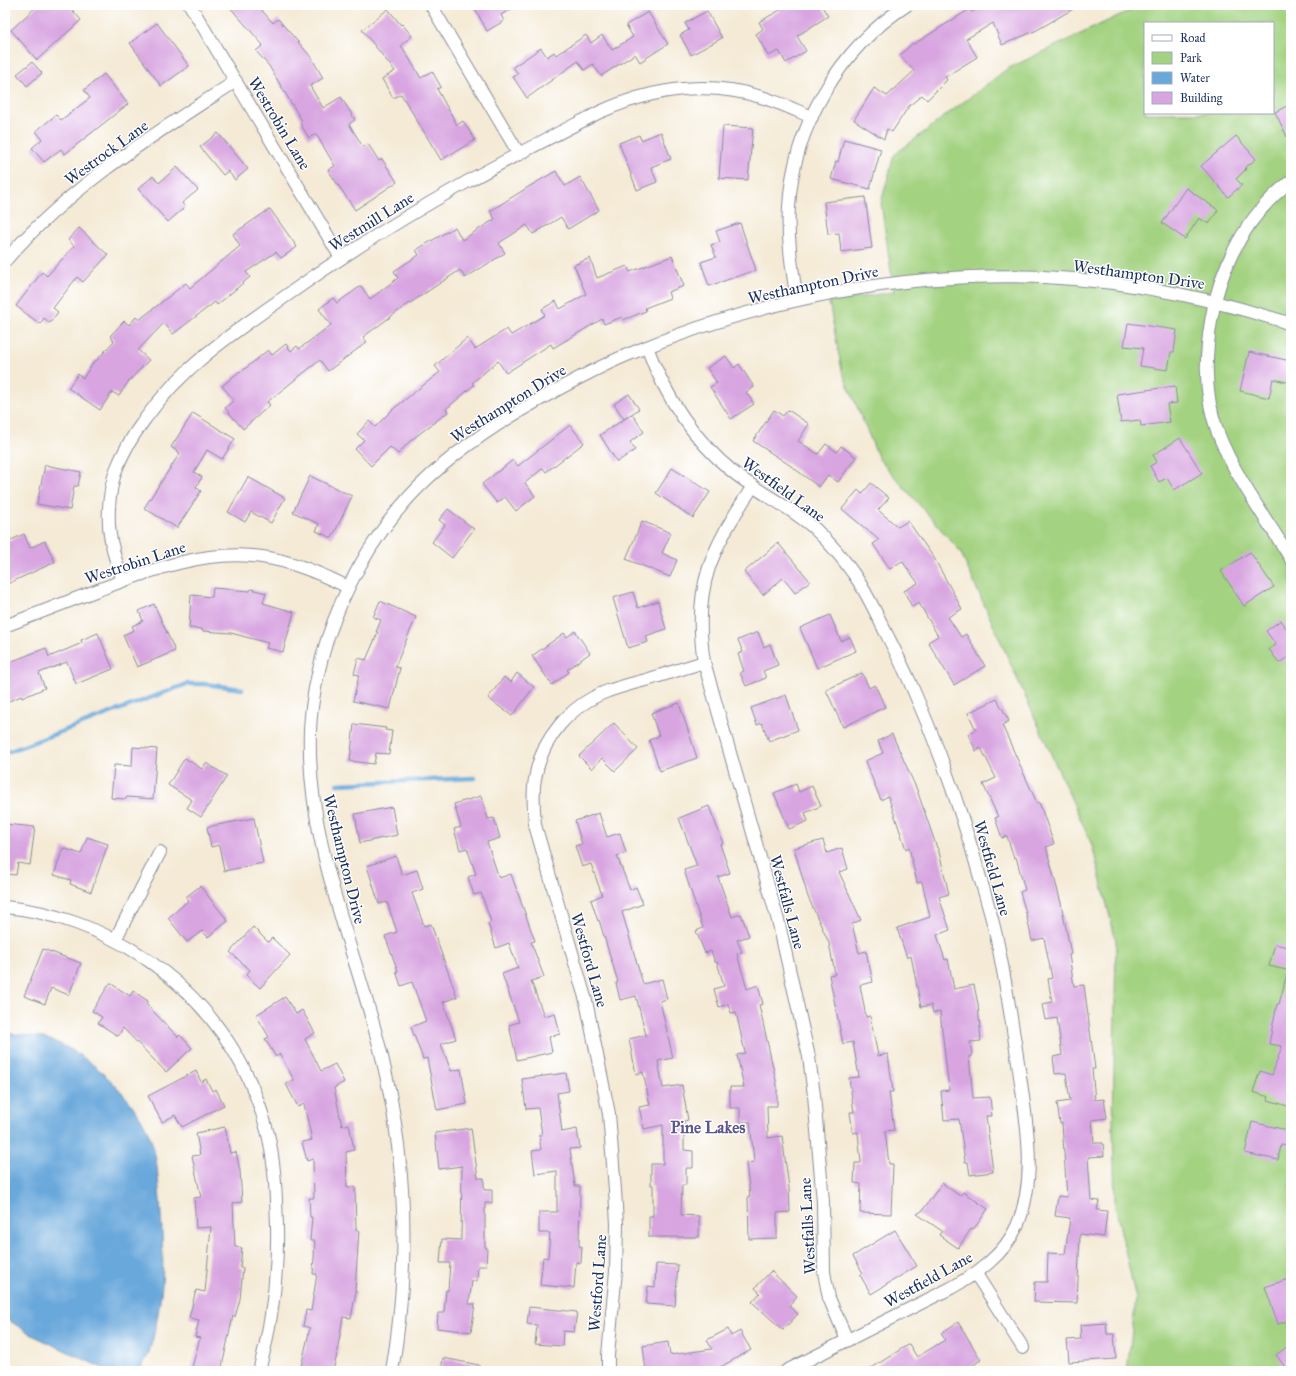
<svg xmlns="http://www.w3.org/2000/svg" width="1296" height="1376" viewBox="0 0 1296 1376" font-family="'IM FELL Great Primer',serif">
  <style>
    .green { fill: #a3d280; stroke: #5f806f; fill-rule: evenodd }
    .water { fill: #69a8db; stroke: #426c9c }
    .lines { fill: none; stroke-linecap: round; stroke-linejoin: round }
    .stream { stroke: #69a8db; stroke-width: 4.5 }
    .building { fill: #d8a5e1 }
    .street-casing { stroke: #888c9a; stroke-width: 14 }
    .street { stroke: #fff; stroke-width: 12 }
    .labels { text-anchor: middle; stroke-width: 3; stroke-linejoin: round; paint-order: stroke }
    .street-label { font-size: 16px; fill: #1b2f5e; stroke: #fff }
    .neighbourhood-label { font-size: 17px; font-weight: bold; fill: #5d588c; stroke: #fff }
  </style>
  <rect width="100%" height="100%" fill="#fff"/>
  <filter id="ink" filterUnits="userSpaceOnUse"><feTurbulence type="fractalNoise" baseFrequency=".025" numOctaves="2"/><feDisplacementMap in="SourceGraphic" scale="8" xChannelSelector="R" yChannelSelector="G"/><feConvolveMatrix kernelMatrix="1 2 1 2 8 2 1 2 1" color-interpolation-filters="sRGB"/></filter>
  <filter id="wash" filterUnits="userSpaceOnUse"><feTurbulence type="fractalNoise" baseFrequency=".012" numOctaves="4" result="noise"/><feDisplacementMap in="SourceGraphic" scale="16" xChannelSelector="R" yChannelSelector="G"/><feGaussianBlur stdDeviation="0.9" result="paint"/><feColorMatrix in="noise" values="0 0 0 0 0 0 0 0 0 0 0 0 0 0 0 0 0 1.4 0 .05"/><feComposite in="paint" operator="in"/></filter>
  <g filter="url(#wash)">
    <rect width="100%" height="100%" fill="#f4ead5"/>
    <path class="green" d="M1141,5H1291V1371H1127L1136,1299L1115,1205L1113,1128L1116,941L1092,845L960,551L879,459L842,371L829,302L894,292L881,203L894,155L1007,69ZM1145,23H1273V113H1145Z"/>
    <path class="water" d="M5,1033C20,1035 36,1035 50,1040C91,1054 142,1104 153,1146C158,1164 158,1182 160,1200C162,1229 164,1257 162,1285C160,1304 154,1343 146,1359C144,1364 141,1368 137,1371H109L34,1336L5,1318Z"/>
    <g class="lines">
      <g class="stream">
        <path d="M5,753L187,684H206L242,689"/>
        <path d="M337,784L475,778"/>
      </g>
    </g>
    <g id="blocks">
      <g class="building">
        <path d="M38,5H68L81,20L37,60L11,30Z"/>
        <path d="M228,5H257L273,23L278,19L311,57L323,78L310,86L323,108L341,97L355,120L349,124L363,147L368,144L379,161L382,159L397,182L355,210L328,170L335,166L316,134L309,138L300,123L302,121L269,66L256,51L263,45Z"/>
        <path d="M473,5H518L501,15L504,21L487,31Z"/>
        <path d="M789,5H821L828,16L797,36L806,51L786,63L779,51L768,56L756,34L763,29L759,22Z"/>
        <path d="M987,5H1080L1037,30L1002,45L993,23L966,39L977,57L945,77L947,80L927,100L922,95L909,106L892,132L887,129L884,139L854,120L874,88L887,96L914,71L900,55L913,43L914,44L970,9L971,12Z"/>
        <path d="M388,9L401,25L402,24L412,36L401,45L421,78L432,71L441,87L437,89L457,125L463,121L475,140L441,160L401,94L393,98L382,79L395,71L362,30Z"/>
        <path d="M707,11L722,38L691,55L680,35L689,30L685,23Z"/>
        <path d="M648,12L668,44L640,62L635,54L601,76L593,64L584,70L578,61L527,98L513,77L518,74L513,67L541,48L547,57L554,52L556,55L586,35L591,43L602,35L612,50L633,37L626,25Z"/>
        <path d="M157,23L189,66L161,86L130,43Z"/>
        <path d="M32,62L42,73L27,86L17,74Z"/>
        <path d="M104,74L128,104L65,154L61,149L44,162L32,148L42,139L36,131L56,115L61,120L90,98L84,90Z"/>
        <path d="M1291,104V145L1275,112Z"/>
        <path d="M723,126L753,128L748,180L719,178Z"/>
        <path d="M661,132L671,159L651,167L657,182L637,190L619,143L639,135L641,140Z"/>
        <path d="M218,133L248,169L235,180L228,171L223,175L200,147Z"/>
        <path d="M1236,136L1256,159L1245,168L1246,169L1236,179L1242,185L1228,197L1201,166Z"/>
        <path d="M844,139L881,149L870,189L831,179L836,161L838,162Z"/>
        <path d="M177,167L198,190L182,203L185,207L168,222L138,189L153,176L159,183Z"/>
        <path d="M556,171L565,186L580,177L599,210L568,229L561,217L533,234L527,225L499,243L505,253L465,278L460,270L404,307L363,337L367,342L328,371L320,360L267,402L270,405L243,429L225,408L234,400L222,386L240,371L241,372L268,350L272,355L286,344L291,351L297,346L299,349L331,325L319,309L333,298L337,303L361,286L370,299L398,278L394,271L419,255L416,250L455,227L462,240L495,219L490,211L530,186Z"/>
        <path d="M1186,188L1218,210L1209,224L1199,218L1185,239L1162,223Z"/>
        <path d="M865,197L872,248L841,252L839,233L828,234L824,202Z"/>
        <path d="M270,209L297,247L281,258L276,252L246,272L250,277L217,305L215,302L173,334L164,323L138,350L149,360L128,382L119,396L112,392L100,410L68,388L78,374L83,378L95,360L96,361L114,341L110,336L124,321L129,325L136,317L139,320L186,283L190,288L240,246L233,234Z"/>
        <path d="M740,223L756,270L709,286L701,262L716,257L711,245L720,242L716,231Z"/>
        <path d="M79,228L108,255L83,282L77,277L53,308L58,312L50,323L44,318L40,324L16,306L42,272L47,276L74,246L68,240Z"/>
        <path d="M672,256L684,286L668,292L670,298L645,308L646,311L623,320L622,317L604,324L602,319L553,348L551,344L506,373L498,361L472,383L474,385L446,409L448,412L410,441L398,454L390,447L371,466L355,449L364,440L357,434L369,421L375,427L392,410L440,372L435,366L467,338L475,349L507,329L511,335L525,327L545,315L542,309L556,301L560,309L586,294L574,265L590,258L597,278L627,266L630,272Z"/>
        <path d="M1128,323L1177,330L1174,352H1171L1168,370L1140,366L1143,348L1124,346Z"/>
        <path d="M1249,352L1291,361V383L1273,379L1269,398L1240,391Z"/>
        <path d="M726,356L734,368L739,364L754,387L746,392L754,404L731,419L710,387L717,383L707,368Z"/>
        <path d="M1175,386L1177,403L1167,404L1170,422L1141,426L1140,420L1121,422L1117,394Z"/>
        <path d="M629,394L639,409L624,419L614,404Z"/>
        <path d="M774,410L783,416L788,410L809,424L798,441L818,454L826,444L837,452L841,446L856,457L838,482L828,475L819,487L791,466L753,441Z"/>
        <path d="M193,413L235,439L222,459L207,450L194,472L202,477L196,487L201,491L177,528L144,508L180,453L171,447Z"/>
        <path d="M632,414L644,432L630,442L635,450L617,462L600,435Z"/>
        <path d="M570,425L584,443L546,472L543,468L525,483L535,496L516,511L505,497L497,503L482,484L513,460L518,466Z"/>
        <path d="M1180,438L1202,473L1174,490L1167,478L1159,482L1150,466L1157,462L1153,455Z"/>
        <path d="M45,465L81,472L78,486H74L70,510L37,504Z"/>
        <path d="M672,468L710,492L693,518L656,493Z"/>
        <path d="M310,476L352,496L332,538L316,531L319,524L293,512Z"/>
        <path d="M248,477L285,498L271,523L251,512L245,522L228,512Z"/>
        <path d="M871,483L889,498L878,510L898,527L908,521L934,558L962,609L948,617L961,637L966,634L985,666L954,685L928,642L938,636L919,603L912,607L904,591L918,583L902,561L890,569L873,544L879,540L842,509L858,490L862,494Z"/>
        <path d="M448,509L474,529L452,558L432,542L445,525L439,520Z"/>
        <path d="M642,521L671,533L662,553L677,560L670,577L626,559Z"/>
        <path d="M24,534L30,548L45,541L55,562L5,585V543Z"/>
        <path d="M778,543L810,581L795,593L783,578L763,595L744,572Z"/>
        <path d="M1250,552L1274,587L1244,606L1221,571Z"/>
        <path d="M213,588L250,591L251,589L266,593L263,603L294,612L283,652L266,648L268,643L231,633L202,631V629L189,628L191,595L212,597Z"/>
        <path d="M633,592L638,608L658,601L666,629L646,636L648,642L628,648L613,598Z"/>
        <path d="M380,601L416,617L395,667L400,668L390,709L353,701L359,675L354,674L358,658L366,660L378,632H376L381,620L373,617Z"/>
        <path d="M154,604L175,651L137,667L123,635L134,630L132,626L143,621L139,611Z"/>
        <path d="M830,615L841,641L850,637L856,651L817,668L800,628Z"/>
        <path d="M1281,620L1291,636V655L1279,663L1269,649L1276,645L1266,631Z"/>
        <path d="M575,631L590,653L567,670L569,672L552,685L532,656L564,633L567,637Z"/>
        <path d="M758,632L764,647L770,644L778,665L763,671L766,678L746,686L740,673L744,671L738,654L743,652L738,640Z"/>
        <path d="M98,633L113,669L76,684L67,662L39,673L45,688L22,698L21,696L5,703V664L46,648L49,657L82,643L81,640Z"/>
        <path d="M517,673L534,687L512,716L488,698L504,677L511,682Z"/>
        <path d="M862,673L869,688L875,685L885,707L843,727L826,690Z"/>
        <path d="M786,695L798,730L769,741L762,723L757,725L751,708Z"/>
        <path d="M997,699L1009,721L1002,725L1037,803L1039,802L1054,844L1046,847L1061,903L1071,954L1069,955L1074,986L1084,985L1095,1069H1092L1095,1100L1104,1099L1107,1118L1092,1120L1094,1143H1103L1104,1156L1088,1157L1091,1200L1099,1201L1097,1210L1107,1211L1104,1237L1080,1234L1077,1303L1034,1302L1035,1282H1047L1048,1253L1065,1254L1070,1218L1055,1216L1058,1196L1067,1197L1062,1123L1060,1124L1057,1103L1070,1101L1066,1073L1055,1074L1053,1057L1062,1055L1057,1018L1045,1020L1042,1004L1052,1002L1048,979L1052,978L1044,938L1032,941L1026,913L1020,892L1025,890L1016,857L1014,858L1007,836L1002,838L995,818L998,817L983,784L996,778L981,748L976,751L968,734L976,730L968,713Z"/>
        <path d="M679,703L697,758L660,771L649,740L659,736L651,713Z"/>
        <path d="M614,723L638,749L615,771L602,758L592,769L579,756Z"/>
        <path d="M354,724L386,728L385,730L392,731L389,754L376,753L374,764L350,761Z"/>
        <path d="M892,734L917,790L937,848H938L949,894L939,897L950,930L937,935L945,960L948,959L954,989L974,985L978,1004L981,1041L970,1042L972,1056H969L973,1098L990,1097L992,1116H986L993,1172L970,1175L968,1162H965L959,1119L944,1120L941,1091L949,1090L940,1012L933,1013L931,1005L921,1007L911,956L907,958L897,928L930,917L922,882L917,883L909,847L906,849L888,796L881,800L865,761L883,753L878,741Z"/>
        <path d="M133,747L157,749L153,799L127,797L126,799L111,798L114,765L132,766Z"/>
        <path d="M185,758L202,769L206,763L227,776L201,817L187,808L192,800L168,785Z"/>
        <path d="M796,784L799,792L812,786L821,806L805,813L808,821L789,829L774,793Z"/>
        <path d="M481,796L488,819L494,818L500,838L487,842L499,878L511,874L535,941L531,942L544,977L531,981L544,1016L555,1013L560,1034L549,1037L552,1052L517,1060L509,1025L519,1022L502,974L518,968L509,943L496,948L488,924L491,922L481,893L474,895L468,877L476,874L467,848L460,850L454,829L461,827L454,804Z"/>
        <path d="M709,806L723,843L720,844L730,873L718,877L732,917L741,914L749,936L737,940L742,952L737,954L747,989L758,985L763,1004L759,1005L777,1085V1106H767L768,1138L782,1136L789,1188L790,1212L777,1213V1238L749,1239L748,1196H750L746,1163L754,1162L750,1122H740V1108H730V1087H744L737,1055L745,1053L736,1012L731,1013L728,1004L719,1007L714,989L724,986L717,962H715L711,951L705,953L696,931L703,928L684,870L697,866L679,818Z"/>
        <path d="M392,807L397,835L360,843L355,814Z"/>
        <path d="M599,813L607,837L620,833L626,853L617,856L630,890L636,887L643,904L622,912L643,984L662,979L667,999L660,1001L673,1058L658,1061L663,1088L682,1085L688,1120L684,1121V1150L693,1151V1168H686V1185H682L681,1215L699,1216V1237H649V1216H653V1185H651V1164H663V1125L644,1129L639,1107L650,1105L643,1072L636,1074L629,1039L646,1035L636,996L620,1000L616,983L618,982L599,920L598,921L591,900L602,895L591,864L582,867L575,846L582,844L575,821Z"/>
        <path d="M254,818L263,863L224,871L219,845L211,847L207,827Z"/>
        <path d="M5,824L35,827L30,865L18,863L16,875L5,874Z"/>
        <path d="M87,837L108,844L91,892L70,884L71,880L54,875L63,848L81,854Z"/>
        <path d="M823,840L827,853L842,848L848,869L839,872L861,920L852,924L859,953L866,951L873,982L860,985L866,1017L870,1016L878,1056L888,1054L893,1092H889L894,1130L885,1131L889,1164H893L891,1214L860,1213L861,1184L854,1183L855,1163H861L858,1132L853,1133L850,1112H854L849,1078L859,1077L853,1042L843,1044L829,975L835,974L829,943L808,897L794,848Z"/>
        <path d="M396,856L402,875L417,870L423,889L412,893L424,926L431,924L457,997L443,1002L456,1039L441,1044L451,1071L461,1069L467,1104L437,1110L427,1058L423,1059L411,1027L426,1021L412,982L401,986L396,971H398L385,936L397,932L387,902L379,904L367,866Z"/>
        <path d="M200,886L228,921L208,937L202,931L187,942L168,918L189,900L186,897Z"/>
        <path d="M253,927L268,942L272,938L290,955L260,988L246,975L250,970L230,952Z"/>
        <path d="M1275,944L1291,948V971L1269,966Z"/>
        <path d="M43,949L81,963L69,995L51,988L45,1004L24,996Z"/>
        <path d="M1287,974H1291V1107L1268,1100L1269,1097L1253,1092L1260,1071L1272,1075L1282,1046L1269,1044L1277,1004H1279Z"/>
        <path d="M110,983L130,996L133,991L148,1001L146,1004L178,1037L180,1035L192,1048L166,1072L123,1028L118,1036L98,1023L102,1017L92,1011Z"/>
        <path d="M285,997L296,1014L302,1010L315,1033L305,1039L321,1071L335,1064L344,1082L334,1088L342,1126L349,1124L354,1150L346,1152L347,1187H355L356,1230H359L355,1291H356L351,1318L343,1317L338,1346H339L333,1371H300L310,1328L303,1326L306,1310L311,1311L317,1274H313L315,1241H310L312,1217H310L309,1198H314L313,1159L307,1161L302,1142L312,1140L304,1104L298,1107L286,1084L294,1080L280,1054L276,1057L265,1039L269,1037L256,1015Z"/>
        <path d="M196,1071L201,1082L206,1079L212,1091L216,1089L224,1105L182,1127L175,1115L162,1122L148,1096Z"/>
        <path d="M566,1073L569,1091L557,1093L562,1132L577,1129L580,1148L570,1149L575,1186H580L579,1246L582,1247L581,1263L576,1262L574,1288L540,1285L543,1257L548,1258L550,1233H539V1212H557V1171L535,1174L532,1151L541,1150L539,1135H542L538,1108L526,1109L522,1079Z"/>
        <path d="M1252,1122L1291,1131L1288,1146L1281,1145L1278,1160L1245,1153Z"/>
        <path d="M225,1127L230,1153L236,1152L240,1171L242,1202L233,1203L235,1247L242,1248L240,1268H243L240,1299L235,1317L233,1316L221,1371H191L200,1338L195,1337L199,1320L189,1318L196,1290L205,1292L211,1227L196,1228L194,1198L201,1197L192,1156L200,1155L196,1133Z"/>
        <path d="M471,1128L478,1178H484V1190H492V1203H485V1247L487,1248L486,1266H478L477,1281H472L469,1304H475L471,1332L437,1328L438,1313H444L446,1290L448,1291L450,1263H440L442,1239L461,1240L462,1166L439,1169L435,1133Z"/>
        <path d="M942,1183L960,1196L963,1192L988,1209L973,1230L971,1229L958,1248L939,1235L942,1231L917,1214L922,1211Z"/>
        <path d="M895,1230L917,1266L871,1294L860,1275L863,1273L853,1256Z"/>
        <path d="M656,1264L678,1265L675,1306L646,1304L648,1286L655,1287Z"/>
        <path d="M771,1271L797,1296L789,1306L798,1314L783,1330L752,1302L760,1293L755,1288Z"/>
        <path d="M1291,1278V1320L1278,1324L1265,1287Z"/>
        <path d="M529,1307L577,1312L574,1332L563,1331L562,1346L535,1344L537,1325L527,1324Z"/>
        <path d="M958,1322L981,1360L964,1371H867L909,1344L917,1357L945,1340L941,1333Z"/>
        <path d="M1106,1323L1107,1334H1114L1116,1359L1069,1362L1067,1340L1081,1339L1080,1325Z"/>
        <path d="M728,1329L731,1336L740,1331L751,1350L713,1371H646L643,1346L668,1342L670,1355L712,1349L707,1340Z"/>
        <path d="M1291,1344V1371H1288L1276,1355Z"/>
        <path d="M443,1358L479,1365V1371H441Z"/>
      </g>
    </g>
  </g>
  <g filter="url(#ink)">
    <use href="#blocks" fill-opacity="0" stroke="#888c9a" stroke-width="1"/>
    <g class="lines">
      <g class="street-casing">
        <g id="street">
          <path d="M190,5L341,258"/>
          <path d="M431,5L519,154"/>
          <path d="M1291,181C1239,221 1214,280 1208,344C1205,374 1207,404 1218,433C1234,475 1267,520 1291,559"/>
          <path d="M5,261C68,187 155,134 236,81"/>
          <path d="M797,300C792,269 787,238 789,207C793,127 840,48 907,5"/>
          <path d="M647,347C665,396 692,438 733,472C758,492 789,506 814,528C828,541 842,557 853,573C864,588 872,605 880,621C890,641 900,660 909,680C938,745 962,812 981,881C988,904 995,927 999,950C1007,989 1013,1029 1019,1069C1026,1120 1038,1177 1017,1226C1004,1255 978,1273 951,1288L786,1371"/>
          <path d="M753,486C712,549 692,585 704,662L779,924L809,1057L814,1095L823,1202L824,1272L829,1298L847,1340"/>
          <path d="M123,580C119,570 115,560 113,549C106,525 108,494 116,470C123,452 133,435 145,419C182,367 231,334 283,298C342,256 402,218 465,183C509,158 555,135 600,112C651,89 706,80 761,97C778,102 795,110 812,117"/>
          <path d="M5,626C36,614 67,602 98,590C151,570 205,549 262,557C292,561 321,574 348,587"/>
          <path d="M5,907C52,911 103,930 142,956C206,999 249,1059 268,1134C275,1164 276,1195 277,1226C278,1274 272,1324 259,1371"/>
          <path d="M115,940L160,852"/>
          <path d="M976,1274L1023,1348"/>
          <path d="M392,1371C410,1266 407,1161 382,1057C356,949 306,844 310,731C311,700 318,670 327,640C345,586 372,538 410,496C448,455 495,424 544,397C571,382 598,367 627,355C735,309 853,282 970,277C1079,272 1188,290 1291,324"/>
          <path d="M608,1371V1355L616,1271L617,1224L615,1190L609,1114L586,1001L535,825C534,809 532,794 535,779C541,739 570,705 608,691C620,687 633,683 646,680C665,674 685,668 704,662"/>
        </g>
      </g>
      <use href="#street" class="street"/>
    </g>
  </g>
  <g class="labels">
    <g class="street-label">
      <text transform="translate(280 123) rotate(59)" y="6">Westrobin Lane</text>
      <text transform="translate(106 152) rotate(-36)" y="6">Westrock Lane</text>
      <text transform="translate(371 221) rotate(-32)" y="6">Westmill Lane</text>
      <text transform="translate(1139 274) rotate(8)" y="6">Westhampton Drive</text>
      <text transform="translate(813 284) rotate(-12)" y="6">Westhampton Drive</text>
      <text transform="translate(508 403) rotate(-32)" y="6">Westhampton Drive</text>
      <text transform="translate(784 489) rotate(36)" y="6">Westfield Lane</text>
      <text transform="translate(135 562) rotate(-18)" y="6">Westrobin Lane</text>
      <text transform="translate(345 859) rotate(76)" y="6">Westhampton Drive</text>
      <text transform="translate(993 868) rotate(74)" y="6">Westfield Lane</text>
      <text transform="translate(788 902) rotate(75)" y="6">Westfalls Lane</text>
      <text transform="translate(590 960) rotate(74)" y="6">Westford Lane</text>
      <text transform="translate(807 1226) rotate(-93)" y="6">Westfalls Lane</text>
      <text transform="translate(928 1279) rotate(-29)" y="6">Westfield Lane</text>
      <text transform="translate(597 1283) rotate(-86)" y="6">Westford Lane</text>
    </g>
    <g class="neighbourhood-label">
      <text x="708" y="1133">Pine Lakes</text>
    </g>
  </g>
  <rect width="1296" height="1376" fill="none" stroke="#fff" stroke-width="20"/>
  <rect x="1144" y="22" width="130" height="92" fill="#ffffff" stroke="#a4acbf"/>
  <rect x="1152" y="35" width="20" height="6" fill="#ffffff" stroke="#a4acbf"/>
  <text x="1180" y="42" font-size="12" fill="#1b2f5e">Road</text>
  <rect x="1152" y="52" width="20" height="12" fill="#a3d280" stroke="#a4acbf"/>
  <text x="1180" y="62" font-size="12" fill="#1b2f5e">Park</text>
  <rect x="1152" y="72" width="20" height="12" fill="#69a8db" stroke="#a4acbf"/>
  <text x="1180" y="82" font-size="12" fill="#1b2f5e">Water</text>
  <rect x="1152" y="92" width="20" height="12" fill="#d8a5e1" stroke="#a4acbf"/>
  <text x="1180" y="102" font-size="12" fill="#1b2f5e">Building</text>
</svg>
